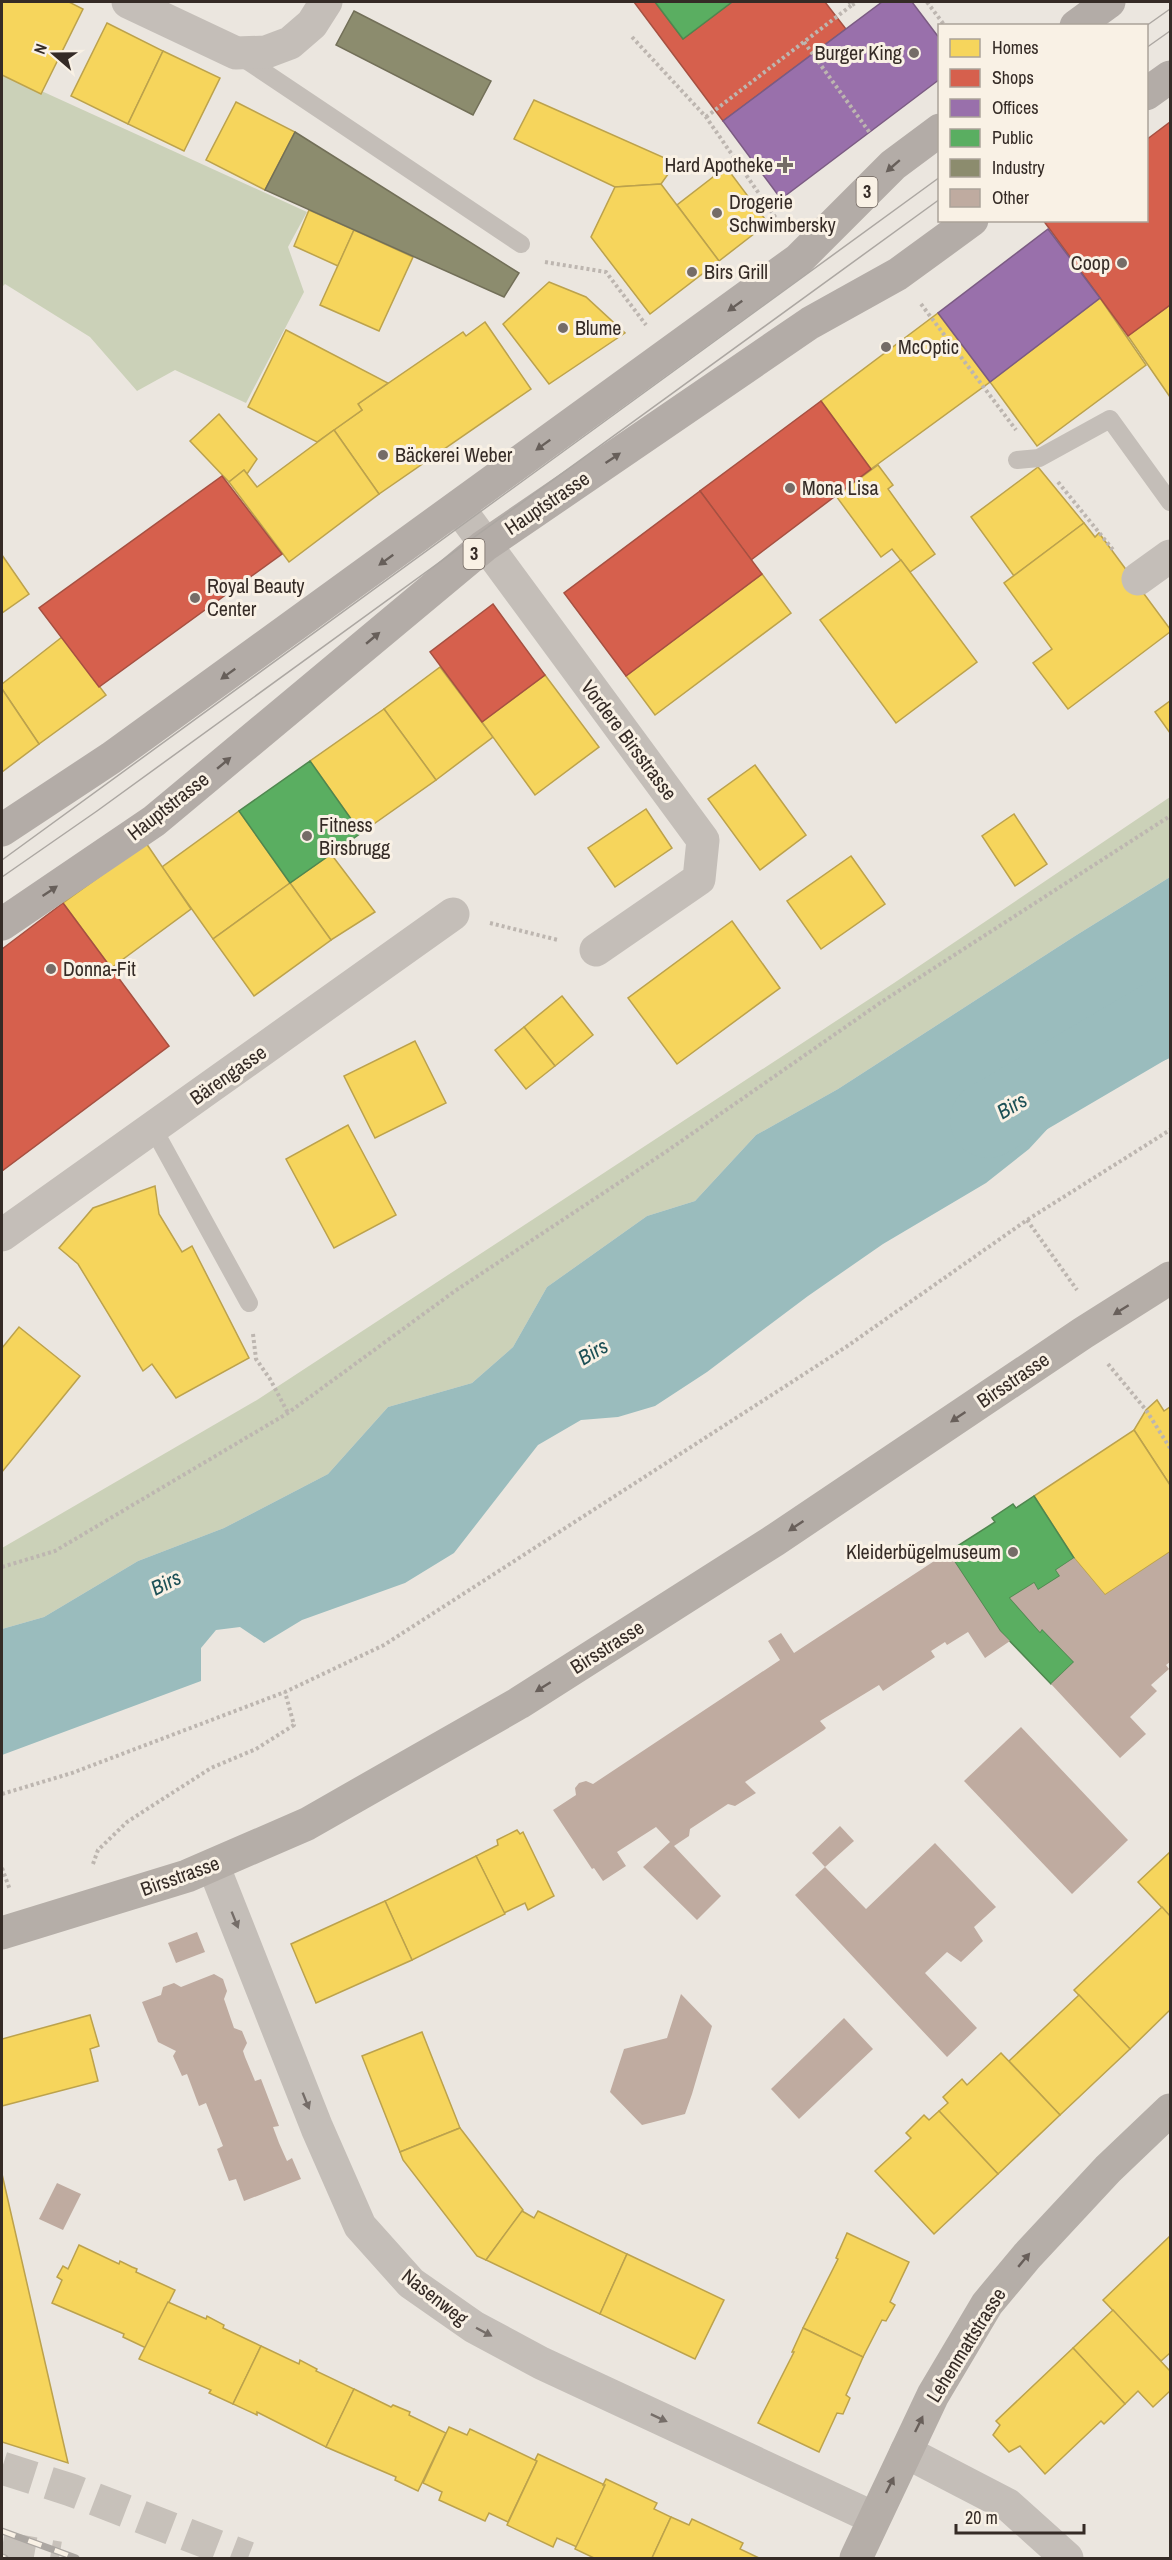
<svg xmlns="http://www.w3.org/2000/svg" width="1172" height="2560" viewBox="0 0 1172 2560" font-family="'Archivo Narrow',sans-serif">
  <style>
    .green { fill: #cbd1b8 }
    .water { fill: #9abcbd }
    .homes { fill: #f6d55c; stroke: #bca24c; stroke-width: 1.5 }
    .shops { fill: #d6604d; stroke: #a65041; stroke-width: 1.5 }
    .offices { fill: #9970ab; stroke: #7b5b83; stroke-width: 1.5 }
    .public { fill: #5aae61; stroke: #4f874f; stroke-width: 1.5 }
    .industry { fill: #8c8c6e; stroke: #726f58; stroke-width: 1.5 }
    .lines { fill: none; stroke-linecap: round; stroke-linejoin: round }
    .river { stroke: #9abcbd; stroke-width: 76 }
    .building { fill: #bfaba0 }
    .highway-tunnel { stroke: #c7c1ba; stroke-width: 33; stroke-dasharray: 33 16; stroke-linecap: butt }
    .path { stroke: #bdb6b0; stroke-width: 4; stroke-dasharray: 3 3; stroke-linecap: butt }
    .lane { stroke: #c4beb8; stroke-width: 18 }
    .street { stroke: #c4beb8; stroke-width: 33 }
    .secondary { stroke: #b5aea8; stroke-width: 33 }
    .primary { stroke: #b3aca7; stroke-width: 33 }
    .tram { stroke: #aca7a2; stroke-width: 1.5 }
    .rail-casing { stroke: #aca7a2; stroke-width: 7 }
    .rail { stroke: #f9f1e5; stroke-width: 4.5; stroke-dasharray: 14; stroke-linecap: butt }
    .oneway { fill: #675f5a }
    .oneway2 { fill: #685f5a }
    .oneway3 { fill: #756d68 }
    .poi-dot { fill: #756c67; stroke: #f9f1e5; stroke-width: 2 }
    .labels { text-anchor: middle; stroke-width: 6; stroke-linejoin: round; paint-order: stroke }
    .shield { fill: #f9f1e5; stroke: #70665f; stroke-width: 1.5 }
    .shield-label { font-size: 18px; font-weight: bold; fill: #352b26 }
    .poi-label { font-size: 20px; fill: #352b26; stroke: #f9f1e5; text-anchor: start }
    .street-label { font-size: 20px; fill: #352b26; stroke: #f9f1e5 }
    .water-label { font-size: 21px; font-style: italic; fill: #1c5056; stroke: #f9f1e5 }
  </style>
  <rect width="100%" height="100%" fill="#ebe6df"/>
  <g class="green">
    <path d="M2,73L307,212L288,247L304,292L246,403L175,370L137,391L90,337L5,284L2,287Z"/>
    <path d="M1170,797V877L1075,936L838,1089L756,1135L695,1201L647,1216L547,1287L513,1347L472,1383L388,1407L328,1474L224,1528L138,1561L44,1617L2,1629V1548L257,1400L894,983Z"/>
  </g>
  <path class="water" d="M1170,877V1058L1120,1078L1093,1027L1067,1032L1087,1086L1029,1149L986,1183L883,1244L808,1296L707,1372L655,1406L618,1417L581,1420L538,1445L454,1553L405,1583L302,1620L264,1643L240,1627L216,1630L201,1648V1681L2,1755V1629L44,1617L138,1561L224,1528L328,1474L388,1407L472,1383L513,1347L547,1287L647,1216L695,1201L756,1135L838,1089L1075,936Z"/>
  <g class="homes">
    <path d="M2,2H69L83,9L41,94L2,75Z"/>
    <path d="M107,23L163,51L128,124L71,96Z"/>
    <path d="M163,51L220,78L184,151L128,124Z"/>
    <path d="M534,100L676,163L661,184L615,187L514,139Z"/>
    <path d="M236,102L295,132L265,190L206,160Z"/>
    <path d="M726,167L768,223L719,261L677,205Z"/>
    <path d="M661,184L719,261L650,314L591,237L615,187Z"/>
    <path d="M309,210L354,230L338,266L294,246Z"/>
    <path d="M354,230L413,257L379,331L320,305Z"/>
    <path d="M549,282L586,297L625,333L549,384L503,324Z"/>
    <path d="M1100,298L1146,365L1037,446L990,382Z"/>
    <path d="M1170,305V397L1128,336Z"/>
    <path d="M938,313L990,382L871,469L821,401Z"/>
    <path d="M485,322L531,389L379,494L334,430L362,410L358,404L463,332L466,336Z"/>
    <path d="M286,330L388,383L358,404L362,410L317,442L248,407Z"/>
    <path d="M219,414L257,459L247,474L244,470L229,482L190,441Z"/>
    <path d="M334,430L379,494L289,562L229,482L244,470L257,487Z"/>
    <path d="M878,465L893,485L888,489L935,554L910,572L892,549L881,557L836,496Z"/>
    <path d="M1038,467L1084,523L1014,576L971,517Z"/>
    <path d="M1084,523L1095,537L1099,533L1170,629V632L1068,709L1033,663L1052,649L1004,583Z"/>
    <path d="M2,555L29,594L2,613Z"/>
    <path d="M901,560L977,662L896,723L820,620Z"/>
    <path d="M762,574L791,613L655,715L626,676Z"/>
    <path d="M62,637L106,695L39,744L2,689V684Z"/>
    <path d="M440,667L493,737L436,780L384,709Z"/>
    <path d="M545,675L599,747L535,795L482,722Z"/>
    <path d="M2,689L39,744L2,772Z"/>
    <path d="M1170,701V733L1155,712Z"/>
    <path d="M384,709L436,780L361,833L310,761Z"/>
    <path d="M755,765L806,835L760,870L708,799Z"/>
    <path d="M646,809L672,848L615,887L588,848Z"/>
    <path d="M239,811L290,883L213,939L162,867Z"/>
    <path d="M1014,814L1047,864L1015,886L982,836Z"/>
    <path d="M146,843L191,909L111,968L63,903Z"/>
    <path d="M331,854L375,912L331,940L290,883Z"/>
    <path d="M851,856L885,904L821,949L787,901Z"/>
    <path d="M290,883L331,940L254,996L213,939Z"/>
    <path d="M732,921L780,988L677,1064L628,998Z"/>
    <path d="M562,996L593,1035L555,1066L524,1027Z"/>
    <path d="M524,1027L555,1066L526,1089L495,1050Z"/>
    <path d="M415,1041L446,1103L375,1138L344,1076Z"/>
    <path d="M348,1125L396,1215L334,1248L286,1159Z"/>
    <path d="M155,1186L159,1214L182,1252L192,1246L249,1358L176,1398L152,1364L143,1371L78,1264L59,1248L93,1208Z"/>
    <path d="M19,1327L80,1376L2,1472V1348Z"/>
    <path d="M1157,1400L1164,1411L1170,1407V1485L1134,1430L1146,1410Z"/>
    <path d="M1134,1430L1170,1485V1552L1105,1595L1074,1558L1034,1496Z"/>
    <path d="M517,1830L520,1834L523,1832L554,1896L528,1910L525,1903L504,1913L476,1856L498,1845L497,1840Z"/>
    <path d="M1170,1852V1916L1138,1882Z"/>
    <path d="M476,1856L505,1914L412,1960L385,1901Z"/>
    <path d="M385,1901L412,1960L316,2003L291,1944Z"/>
    <path d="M1162,1907L1170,1916V2010L1130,2049L1074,1990Z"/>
    <path d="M1079,1995L1130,2049L1060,2115L1009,2061Z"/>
    <path d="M90,2015L99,2046L90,2049L98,2081L2,2106V2039Z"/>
    <path d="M422,2032L460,2128L400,2152L362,2056Z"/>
    <path d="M1001,2053L1060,2115L998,2174L939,2111L948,2103L943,2097L962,2079L967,2085Z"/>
    <path d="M939,2111L998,2174L934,2234L875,2171L911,2138L906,2133L924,2115L929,2120Z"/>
    <path d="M460,2128L523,2210L486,2260L477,2256L403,2160L400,2152Z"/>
    <path d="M2,2174L68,2463L2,2442Z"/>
    <path d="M522,2211L534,2218L538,2211L627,2254L600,2314L486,2260Z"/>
    <path d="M847,2233L909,2262L890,2302L895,2305L886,2321L882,2320L863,2357L803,2328L838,2259L836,2258Z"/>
    <path d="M1170,2236V2353L1161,2361L1103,2300Z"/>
    <path d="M79,2245L119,2264L120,2261L132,2267L137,2269L136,2272L175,2290L146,2348L123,2337L124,2334L52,2303L62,2280L57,2277L63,2266L68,2269Z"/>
    <path d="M627,2254L724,2300L695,2359L600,2314Z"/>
    <path d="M168,2302L206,2319L207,2316L224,2325L223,2328L261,2346L233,2404L209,2393L211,2390L139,2359Z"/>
    <path d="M1113,2310L1170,2371V2391L1153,2407L1138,2391L1125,2404L1073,2348Z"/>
    <path d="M803,2328L863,2357L846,2395L850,2398L843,2414L837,2413L819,2452L758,2423L794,2352H792Z"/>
    <path d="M261,2346L299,2364L300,2360L317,2369L316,2371L354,2389L326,2447L257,2412V2415L233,2404Z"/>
    <path d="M1073,2348L1125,2404L1104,2424L1101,2421L1045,2474L1020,2446L1009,2452L993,2435L1000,2425L996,2421Z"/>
    <path d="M354,2389L391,2407L393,2405L410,2412L409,2415L446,2433L418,2491L395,2480L396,2477L326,2447Z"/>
    <path d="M449,2427L467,2435L470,2429L537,2461L508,2522L489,2513L485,2521L439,2500L442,2492L423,2483Z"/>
    <path d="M538,2454L605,2485L577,2547L557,2538L553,2547L507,2525L537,2461L535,2460Z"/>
    <path d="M606,2479L657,2503L654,2509L671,2517L652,2558H594L575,2549L605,2485H603Z"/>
    <path d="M671,2517L689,2525L692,2519L743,2543L740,2549L759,2558H652Z"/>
  </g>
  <g class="shops">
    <path d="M634,2H655L683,39L732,2H825L846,29L723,121Z"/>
    <path d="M1170,122V305L1128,336L1043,220H1146V140Z"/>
    <path d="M821,401L871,469L751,560L700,491Z"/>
    <path d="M222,476L282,554L99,687L39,608Z"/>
    <path d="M700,491L762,574L626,676L564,593Z"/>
    <path d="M493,604L545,675L482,722L430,652Z"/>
    <path d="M63,903L169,1046L2,1171V949Z"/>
  </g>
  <g class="offices">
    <path d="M882,2H912L940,39V79L781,199L723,121Z"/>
    <path d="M1048,229L1100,298L990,382L938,313Z"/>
  </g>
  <g class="public">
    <path d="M655,2H732L683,39Z"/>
    <path d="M310,761L361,833L290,883L239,811Z"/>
    <path d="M1034,1496L1074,1558L1056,1570L1060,1576L1038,1590L1034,1583L1010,1598L1040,1632L1042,1629L1074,1662L1051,1684L1000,1631L948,1552L995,1522L992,1518L1013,1504L1016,1508Z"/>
  </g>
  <g class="industry">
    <path d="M354,11L491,81L473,115L336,45Z"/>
    <path d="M295,132L519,273L504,297L265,190Z"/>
  </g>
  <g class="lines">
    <path class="river" d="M988,1120L1170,1013"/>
  </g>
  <g class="building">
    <path d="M948,1552L1000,1631L1010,1641L985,1658L968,1632L947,1645L945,1642L931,1651L935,1657L883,1691L879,1685L820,1721L826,1728L824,1730L745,1782L756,1793L735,1806L728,1804L690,1829L689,1836L674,1846L721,1896L697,1920L643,1867L670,1842L656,1827L617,1852L626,1866L603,1881L594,1868L592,1869L553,1810L576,1795L575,1788L579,1783L586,1781L593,1784L780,1660L768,1641L781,1633L794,1653Z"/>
    <path d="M1170,1552V1662L1166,1665L1169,1669L1151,1685L1157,1691L1130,1717L1146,1734L1120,1758L1051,1684L1074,1662L1042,1629L1040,1632L1010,1598L1034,1583L1038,1590L1060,1576L1056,1570L1074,1558L1105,1595Z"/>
    <path d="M1021,1727L1128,1840L1072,1894L964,1781Z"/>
    <path d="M840,1826L854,1841L825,1867L812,1853Z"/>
    <path d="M935,1843L996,1907L974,1927L983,1941L961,1962L947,1952L925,1973L977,2028L947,2057L795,1895L825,1867L866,1909Z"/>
    <path d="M197,1932L205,1952L176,1963L168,1943Z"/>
    <path d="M214,1974L223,1979L227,1991L224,1999L234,2028L242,2031L247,2043L243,2051L245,2057L255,2081L261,2079L279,2126L273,2127L279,2143L287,2161L292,2158L301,2179L244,2201L236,2179L229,2181L217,2149L223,2146L206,2103L199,2106L187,2074L182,2076L173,2056L176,2051L158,2042L142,2002L161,1995L163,1987L174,1983L181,1987Z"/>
    <path d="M681,1994L712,2026L692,2094L685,2114L642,2125L610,2092L624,2049L667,2038Z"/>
    <path d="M844,2018L873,2049L799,2119L771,2089Z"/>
    <path d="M57,2183L81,2194L63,2230L39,2219Z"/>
  </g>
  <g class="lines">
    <g class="highway-tunnel">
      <path d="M2,2468L71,2490L248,2558"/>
      <path d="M2,2548L59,2558"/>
    </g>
    <g class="path">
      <path d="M927,2L945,26"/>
      <path d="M852,5L857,2"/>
      <path d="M632,37L706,117L780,224"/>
      <path d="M804,42L870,133"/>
      <path d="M706,117L852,5L849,2"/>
      <path d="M545,262L606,272L646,325"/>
      <path d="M921,304L1016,430"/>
      <path d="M1058,482L1114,551"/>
      <path d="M490,923L558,940"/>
      <path d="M1027,1220L1077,1290"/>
      <path d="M253,1334L256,1359L270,1379L288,1413"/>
      <path d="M1108,1364L1146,1410L1170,1448"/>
      <path d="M2,1567L55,1551L288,1413L455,1291L667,1151L880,1003L1170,816"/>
      <path d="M2,1794L72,1773L285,1692L384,1645L846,1347L1027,1220L1170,1130"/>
      <path d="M93,1864L98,1850L127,1822L211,1768L256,1749L294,1725L285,1692"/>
      <path d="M2,1868L10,1890"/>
    </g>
    <g class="lane">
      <path d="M240,56L521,244"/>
      <path d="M1017,460L1039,458L1110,419L1170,502"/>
      <path d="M153,1128L249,1303"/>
    </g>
    <g class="street">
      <path d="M128,2L236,53L266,52L290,43L312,24L326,2"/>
      <path d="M458,507L703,840L699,879L596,950"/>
      <path d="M1138,579L1170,556"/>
      <path d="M2,1235L453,914"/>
      <path d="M213,1865L317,2128L360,2226L411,2283L474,2327L541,2363L874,2518"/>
      <path d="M906,2452L1008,2505L1067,2558"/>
    </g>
    <g class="secondary">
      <path d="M2,1933L187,1876L307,1824L519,1703L775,1540L1083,1333L1170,1278"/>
      <path d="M856,2558L933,2395L987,2304L1027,2256L1108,2169L1170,2110"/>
    </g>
    <g class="primary">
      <path d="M1076,26L1109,2"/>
      <path d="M1146,94L1170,77"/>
      <path d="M2,830L111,758L799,259L893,165L940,130"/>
      <path d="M2,924L154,821L484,546L810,323L898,274L972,220"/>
    </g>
    <g class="tram">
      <path d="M1146,26L1170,9"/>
      <path d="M1146,48L1170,31"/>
      <path d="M2,860L940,177"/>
      <path d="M2,877L97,811L940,199"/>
    </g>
    <g class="rail-casing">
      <g id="rail">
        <path d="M2,2531L76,2558"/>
        <path d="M2,2557L5,2558"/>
      </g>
    </g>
    <use href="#rail" class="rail"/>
  </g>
  <defs><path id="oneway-solid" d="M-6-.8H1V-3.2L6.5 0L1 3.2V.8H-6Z" transform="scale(1.5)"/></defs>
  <g class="oneway">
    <use href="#oneway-solid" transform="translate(893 166) rotate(139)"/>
    <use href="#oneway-solid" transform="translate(735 306) rotate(144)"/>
    <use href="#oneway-solid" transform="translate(543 445) rotate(144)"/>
    <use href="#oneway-solid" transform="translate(613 458) rotate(-34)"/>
    <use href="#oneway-solid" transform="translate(386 560) rotate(144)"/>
    <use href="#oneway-solid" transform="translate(373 638) rotate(-40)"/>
    <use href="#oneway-solid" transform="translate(228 674) rotate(144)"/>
    <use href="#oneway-solid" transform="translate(224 763) rotate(-40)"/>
    <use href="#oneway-solid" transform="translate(50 891) rotate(-34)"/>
  </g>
  <g class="oneway2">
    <use href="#oneway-solid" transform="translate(1121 1310) rotate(148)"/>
    <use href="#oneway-solid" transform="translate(958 1417) rotate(146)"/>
    <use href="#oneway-solid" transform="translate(796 1526) rotate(146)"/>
    <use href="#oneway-solid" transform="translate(543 1687) rotate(148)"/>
    <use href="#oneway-solid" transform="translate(1024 2260) rotate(-50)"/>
    <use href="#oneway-solid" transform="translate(919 2424) rotate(-64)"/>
    <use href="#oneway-solid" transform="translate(890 2485) rotate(-64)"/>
  </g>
  <g class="oneway3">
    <use href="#oneway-solid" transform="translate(235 1920) rotate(68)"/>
    <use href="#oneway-solid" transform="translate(306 2101) rotate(68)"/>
    <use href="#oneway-solid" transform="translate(484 2332) rotate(28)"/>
    <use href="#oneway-solid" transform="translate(659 2418) rotate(25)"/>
  </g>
  <g class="poi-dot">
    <circle cx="914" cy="53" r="6"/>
    <path d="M782 156h6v6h6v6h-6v6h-6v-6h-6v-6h6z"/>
    <circle cx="717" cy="213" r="6"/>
    <circle cx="1122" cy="263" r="6"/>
    <circle cx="692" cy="272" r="6"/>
    <circle cx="563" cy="328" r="6"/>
    <circle cx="886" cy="347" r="6"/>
    <circle cx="383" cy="455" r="6"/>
    <circle cx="790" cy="488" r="6"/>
    <circle cx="195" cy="598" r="6"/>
    <circle cx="307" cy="836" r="6"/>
    <circle cx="51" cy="969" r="6"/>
    <circle cx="1013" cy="1552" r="6"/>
  </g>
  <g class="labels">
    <g class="shield">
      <rect x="856.5" y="177" width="21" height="30" rx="4.5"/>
      <rect x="463.5" y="539" width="21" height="30" rx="4.5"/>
    </g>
    <g class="shield-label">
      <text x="867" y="198">3</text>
      <text x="474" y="560">3</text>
    </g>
    <g class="poi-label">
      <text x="902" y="60" text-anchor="end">Burger King</text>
      <text x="773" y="172" text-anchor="end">Hard Apotheke</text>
      <text x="729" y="209">Drogerie<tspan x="729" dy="23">Schwimbersky</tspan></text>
      <text x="1110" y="270" text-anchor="end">Coop</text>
      <text x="704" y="279">Birs Grill</text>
      <text x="575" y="335">Blume</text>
      <text x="898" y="354">McOptic</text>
      <text x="395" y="462">Bäckerei Weber</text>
      <text x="802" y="495">Mona Lisa</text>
      <text x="207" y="593">Royal Beauty<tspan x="207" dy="23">Center</tspan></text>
      <text x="319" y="832">Fitness<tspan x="319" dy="23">Birsbrugg</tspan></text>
      <text x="63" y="976">Donna-Fit</text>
      <text x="1001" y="1559" text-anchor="end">Kleiderbügelmuseum</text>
    </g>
    <g class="street-label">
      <text transform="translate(547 503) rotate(-34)" y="7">Hauptstrasse</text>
      <text transform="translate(629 740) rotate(53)" y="7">Vordere Birsstrasse</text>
      <text transform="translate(168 806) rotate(-38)" y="7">Hauptstrasse</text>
      <text transform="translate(228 1075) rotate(-35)" y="7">Bärengasse</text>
      <text transform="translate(1013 1380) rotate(-34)" y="7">Birsstrasse</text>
      <text transform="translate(607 1647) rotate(-32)" y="7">Birsstrasse</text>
      <text transform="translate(180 1876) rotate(-20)" y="7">Birsstrasse</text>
      <text transform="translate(435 2297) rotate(38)" y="7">Nasenweg</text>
      <text transform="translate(966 2345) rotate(-58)" y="7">Lehenmattstrasse</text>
    </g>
    <g class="water-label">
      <text transform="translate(1012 1106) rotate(-30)" y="7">Birs</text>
      <text transform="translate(593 1352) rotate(-30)" y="7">Birs</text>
      <text transform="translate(166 1583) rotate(-26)" y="7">Birs</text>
    </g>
  </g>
  <rect width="1172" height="2560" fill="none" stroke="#352b26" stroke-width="6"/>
  <rect x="938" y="24" width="210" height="198" fill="#f9f1e5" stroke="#aba299" stroke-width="1.5"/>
  <rect x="950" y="39" width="30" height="18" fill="#f6d55c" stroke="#aba299" stroke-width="1.5"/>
  <text x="992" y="54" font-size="18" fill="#352b26">Homes</text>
  <rect x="950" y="69" width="30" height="18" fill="#d6604d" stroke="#aba299" stroke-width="1.5"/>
  <text x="992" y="84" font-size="18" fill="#352b26">Shops</text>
  <rect x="950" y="99" width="30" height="18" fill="#9970ab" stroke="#aba299" stroke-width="1.5"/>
  <text x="992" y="114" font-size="18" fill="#352b26">Offices</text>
  <rect x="950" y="129" width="30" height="18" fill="#5aae61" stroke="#aba299" stroke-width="1.5"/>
  <text x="992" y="144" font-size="18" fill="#352b26">Public</text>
  <rect x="950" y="159" width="30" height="18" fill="#8c8c6e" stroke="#aba299" stroke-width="1.5"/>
  <text x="992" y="174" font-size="18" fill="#352b26">Industry</text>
  <rect x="950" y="189" width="30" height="18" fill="#bfaba0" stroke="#aba299" stroke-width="1.5"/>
  <text x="992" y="204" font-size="18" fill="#352b26">Other</text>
  <g transform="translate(54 54) rotate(290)" stroke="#f9f1e5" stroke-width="4.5" paint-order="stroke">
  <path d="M0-4.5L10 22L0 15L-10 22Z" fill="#352b26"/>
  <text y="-9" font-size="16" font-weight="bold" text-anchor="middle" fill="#352b26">N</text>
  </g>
  <path d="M956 2524v9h128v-9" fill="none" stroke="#352b26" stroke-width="3"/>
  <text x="965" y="2524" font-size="18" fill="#352b26" stroke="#f9f1e5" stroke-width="4.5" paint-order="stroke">20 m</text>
</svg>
